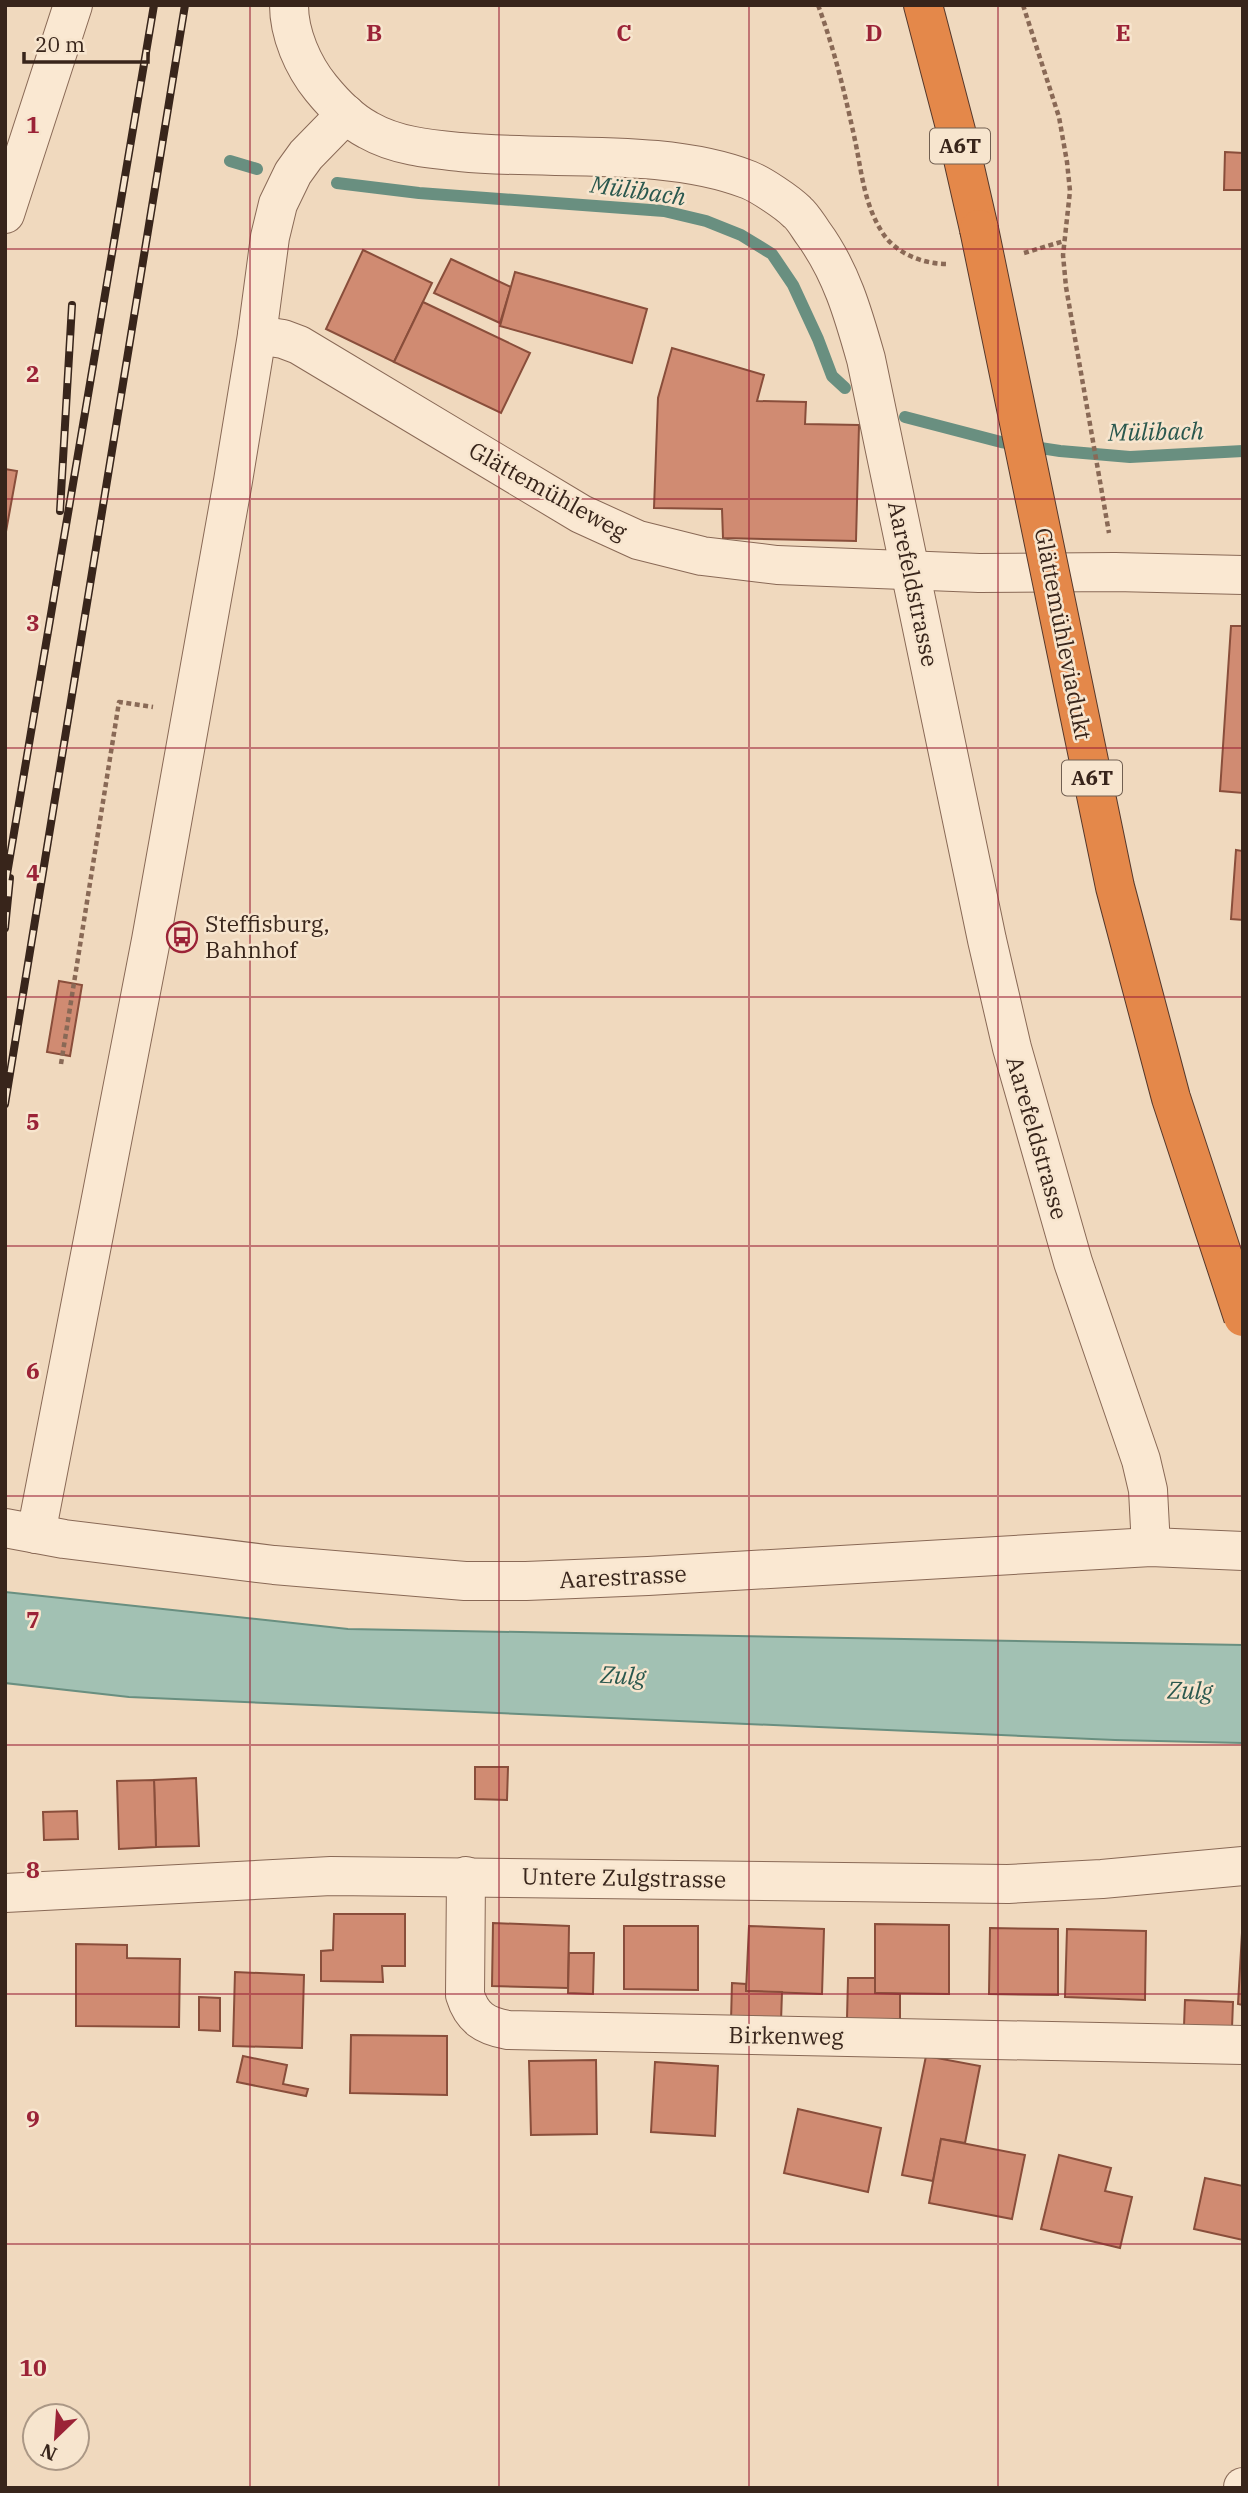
<svg xmlns="http://www.w3.org/2000/svg" width="1248" height="2493" viewBox="0 0 1248 2493" font-family="'IBM Plex Serif',serif">
  <style>
    .water { fill: #a2c1b3; stroke: #698f80; stroke-width: 2 }
    .lines { fill: none; stroke-linecap: round; stroke-linejoin: round }
    .stream { stroke: #698f80; stroke-width: 12 }
    .building { fill: #d08b72; stroke: #894e3b; stroke-width: 2 }
    .minor-casing { stroke: #896956; stroke-width: 40 }
    .highway-casing { stroke: #56382b; stroke-width: 40 }
    .path { stroke: #896956; stroke-width: 4.5; stroke-dasharray: 5 3.5; stroke-linecap: butt }
    .minor { stroke: #fae8d2; stroke-width: 38 }
    .highway { stroke: #e4884a; stroke-width: 38 }
    .rail-casing { stroke: #38251b; stroke-width: 8 }
    .rail { stroke: #f7e5ce; stroke-width: 5; stroke-dasharray: 16; stroke-linecap: butt }
    .highway-bridge-casing { stroke: #56382b; stroke-width: 40; stroke-linecap: butt }
    .highway-bridge { stroke: #e4884a; stroke-width: 38 }
    .grid { fill: none; stroke: #9b2337; stroke-width: 2; stroke-opacity: 0.55 }
    .labels { text-anchor: middle; stroke-width: 5; stroke-linejoin: round; paint-order: stroke }
    .shield { fill: #f7e5ce; stroke: #715f51; stroke-width: 2 }
    .shield-label { font-size: 21px; font-weight: bold; fill: #38251b }
    .street-label { font-size: 23px; fill: #38251b; stroke: #f7e5ce }
    .poi-label { font-size: 23px; fill: #38251b; stroke: #f7e5ce; text-anchor: start }
    .water-label { font-size: 24px; font-style: italic; fill: #2a584e; stroke: #f7e5ce }
    .grid-label { font-size: 23px; text-anchor: middle; font-weight: bold; fill: #9b2337; stroke: #f7e5ce; stroke-width: 5; stroke-linejoin: round; paint-order: stroke }
  </style>
  <rect width="100%" height="100%" fill="#f0d9be"/>
  <path class="water" d="M5,1592L348,1629L1243,1645V1743L1115,1740L129,1697L5,1683Z"/>
  <g class="lines">
    <g class="stream">
      <path d="M230,161L257,169"/>
      <path d="M337,183L419,193L664,211L706,221L741,235L772,254L793,285L818,339L832,376L845,388"/>
      <path d="M905,417L1001,442L1060,451L1130,457L1243,451"/>
    </g>
  </g>
  <g class="building">
    <path d="M1225,152L1243,153V190H1224Z"/>
    <path d="M363,250L432,283L394,362L326,329Z"/>
    <path d="M451,259L511,287L500,323L434,293Z"/>
    <path d="M515,272L647,309L632,363L500,326Z"/>
    <path d="M423,302L530,353L501,413L394,362Z"/>
    <path d="M672,348L764,375L757,401L806,402L805,424L859,425L856,541L723,538L722,509L654,508L658,398Z"/>
    <path d="M5,469L17,471L5,537Z"/>
    <path d="M1231,626H1243V793L1220,791Z"/>
    <path d="M1236,850L1243,851V920L1231,919Z"/>
    <path d="M59,981L82,985L70,1056L47,1052Z"/>
    <path d="M475,1767H508L507,1800L475,1799Z"/>
    <path d="M196,1778L199,1846L156,1847L154,1780Z"/>
    <path d="M154,1780L156,1847L119,1849L117,1781Z"/>
    <path d="M77,1811L78,1839L44,1840L43,1812Z"/>
    <path d="M334,1914H405V1966H382L383,1982L321,1981V1951L333,1950Z"/>
    <path d="M493,1923L569,1926L568,1988L492,1986Z"/>
    <path d="M875,1924L949,1925V1994L875,1993Z"/>
    <path d="M624,1926H698V1990L624,1989Z"/>
    <path d="M749,1926L824,1929L822,1994L746,1991Z"/>
    <path d="M990,1928L1058,1929V1995L989,1994Z"/>
    <path d="M1067,1929L1146,1931L1145,2000L1065,1997Z"/>
    <path d="M1242,1933H1243V2005L1238,2004Z"/>
    <path d="M76,1944L127,1945V1958L180,1959L179,2027L76,2026Z"/>
    <path d="M569,1953H594L593,1994L568,1993Z"/>
    <path d="M235,1972L304,1975L302,2048L233,2046Z"/>
    <path d="M848,1978H875V1993L900,1994V2020L847,2019Z"/>
    <path d="M732,1983L746,1984V1991L782,1992L781,2022L731,2021Z"/>
    <path d="M199,1997L220,1998V2031L199,2030Z"/>
    <path d="M1185,2000L1233,2002L1232,2028L1184,2026Z"/>
    <path d="M351,2035L447,2036V2095L350,2093Z"/>
    <path d="M243,2056L287,2065L283,2084L308,2089L306,2096L237,2082Z"/>
    <path d="M926,2056L980,2066L965,2143L941,2139L933,2181L902,2175Z"/>
    <path d="M596,2060L597,2134L531,2135L529,2061Z"/>
    <path d="M655,2062L718,2066L715,2136L651,2132Z"/>
    <path d="M798,2109L881,2128L868,2192L784,2173Z"/>
    <path d="M941,2139L1025,2155L1012,2219L929,2203Z"/>
    <path d="M1059,2155L1111,2168L1105,2191L1132,2197L1120,2248L1041,2229Z"/>
    <path d="M1205,2178L1243,2186V2240L1194,2229Z"/>
  </g>
  <g class="lines">
    <g class="minor-casing">
      <g id="minor">
        <path d="M289,5C289,34 303,66 321,88C334,104 349,120 368,130C396,146 429,149 460,152C550,161 665,147 749,180C761,185 787,202 797,212C803,217 808,226 813,233C841,271 853,313 866,359L987,940L1012,1048L1073,1262L1141,1460L1148,1490L1151,1547"/>
        <path d="M5,214L73,5"/>
        <path d="M257,335L283,339L299,345L581,514L638,540L702,556L777,565L979,573L1115,572L1243,575"/>
        <path d="M5,1528L64,1539L274,1565L465,1581H526L648,1576L1151,1547L1243,1551"/>
        <path d="M36,1534L151,940L233,481L257,335L270,237L278,204L293,173L306,155L346,114"/>
        <path d="M466,1876L465,1995C472,2018 485,2026 508,2030L1243,2045"/>
        <path d="M5,1893L331,1876L1008,1884L1102,1879L1243,1866"/>
        <path d="M1243,2488V2487"/>
      </g>
    </g>
    <g class="highway-casing">
      <path id="highway" d="M923,5L960,146L979,229"/>
    </g>
    <g class="path">
      <path d="M818,5C835,51 846,98 856,145C862,176 865,205 882,232C895,253 922,264 947,264"/>
      <path d="M1023,5L1059,117L1067,162L1070,191L1063,255L1066,287L1109,533"/>
      <path d="M1024,253L1064,241"/>
      <path d="M61,1064L119,702L153,707"/>
    </g>
    <use href="#minor" class="minor"/>
    <use href="#highway" class="highway"/>
    <g class="rail-casing">
      <g id="rail">
        <path d="M60,511L72,305"/>
        <path d="M5,886L154,5"/>
        <path d="M5,928L10,878"/>
        <path d="M5,1104L185,5"/>
      </g>
    </g>
    <use href="#rail" class="rail"/>
    <g class="highway-bridge-casing">
      <path id="highway-bridge" d="M979,229L1115,887L1171,1098L1243,1317"/>
    </g>
    <use href="#highway-bridge" class="highway-bridge"/>
  </g>
  <path class="grid" d="M250,5V2488M499,5V2488M749,5V2488M998,5V2488M5,249H1243M5,499H1243M5,748H1243M5,997H1243M5,1246H1243M5,1496H1243M5,1745H1243M5,1994H1243M5,2244H1243"/>
  <defs>
    <g id="bus-ring" transform="scale(1.575)"><circle r="9.5" fill="#f7e5ce" stroke="#9b2337" stroke-width="1.5"/><path d="M-5-6H5V4H4V6H2V4H-2V6H-4V4H-5ZM-3.5-4V0h7V-4ZM-3.5 1.2v1.5H-2V1.2ZM2 1.2v1.5H3.5V1.2Z" fill="#9b2337"/></g>
  </defs>
  <g fill-rule="evenodd">
    <use href="#bus-ring" x="182" y="937"/>
  </g>
  <g class="labels">
    <g class="shield">
      <rect x="930" y="128.5" width="60" height="35" rx="5"/>
      <rect x="1062" y="760.5" width="60" height="35" rx="5"/>
    </g>
    <g class="shield-label">
      <text x="960" y="153">A6T</text>
      <text x="1092" y="785">A6T</text>
    </g>
    <g class="street-label">
      <text transform="translate(548 491) rotate(29)" y="8">Glättemühleweg</text>
      <text transform="translate(913 584) rotate(78)" y="8">Aarefeldstrasse</text>
      <text transform="translate(1063 634) rotate(79)" y="8">Glättemühleviadukt</text>
      <text transform="translate(1037 1138) rotate(74)" y="8">Aarefeldstrasse</text>
      <text transform="translate(623 1577) rotate(-3)" y="8">Aarestrasse</text>
      <text transform="translate(624 1878) rotate(1)" y="8">Untere Zulgstrasse</text>
      <text transform="translate(786 2036) rotate(1)" y="8">Birkenweg</text>
    </g>
    <g class="poi-label">
      <text x="205" y="932">Steffisburg,<tspan x="205" dy="26">Bahnhof</tspan></text>
    </g>
    <g class="water-label">
      <text transform="translate(638 191) rotate(8)" y="8">Mülibach</text>
      <text transform="translate(1156 432) rotate(-1)" y="8">Mülibach</text>
      <text transform="translate(623 1676) rotate(3)" y="8">Zulg</text>
      <text transform="translate(1190 1691) rotate(1)" y="8">Zulg</text>
    </g>
  </g>
  <g class="grid-label">
    <text x="374" y="41">B</text>
    <text x="624" y="41">C</text>
    <text x="874" y="41">D</text>
    <text x="1123" y="41">E</text>
    <text x="33" y="133">1</text>
    <text x="33" y="382">2</text>
    <text x="33" y="631">3</text>
    <text x="33" y="881">4</text>
    <text x="33" y="1130">5</text>
    <text x="33" y="1379">6</text>
    <text x="33" y="1628">7</text>
    <text x="33" y="1878">8</text>
    <text x="33" y="2127">9</text>
    <text x="33" y="2376">10</text>
  </g>
  <rect width="1248" height="2493" fill="none" stroke="#38251b" stroke-width="14"/>
  <g transform="translate(56 2437) rotate(205)"><circle r="33" fill="#f7e5ce" stroke="#ab9886" stroke-width="2"/>
  <path d="M0-5L12 26L0 18L-12 26Z" fill="#9b2337"/>
  <text y="-10" font-size="19" font-weight="bold" text-anchor="middle" fill="#38251b">N</text>
  </g>
  <path d="M24 52v10h124v-10" fill="none" stroke="#38251b" stroke-width="3.5"/>
  <text x="35" y="52" font-size="21" fill="#38251b" stroke="#f7e5ce" stroke-width="5" paint-order="stroke">20 m</text>
</svg>
